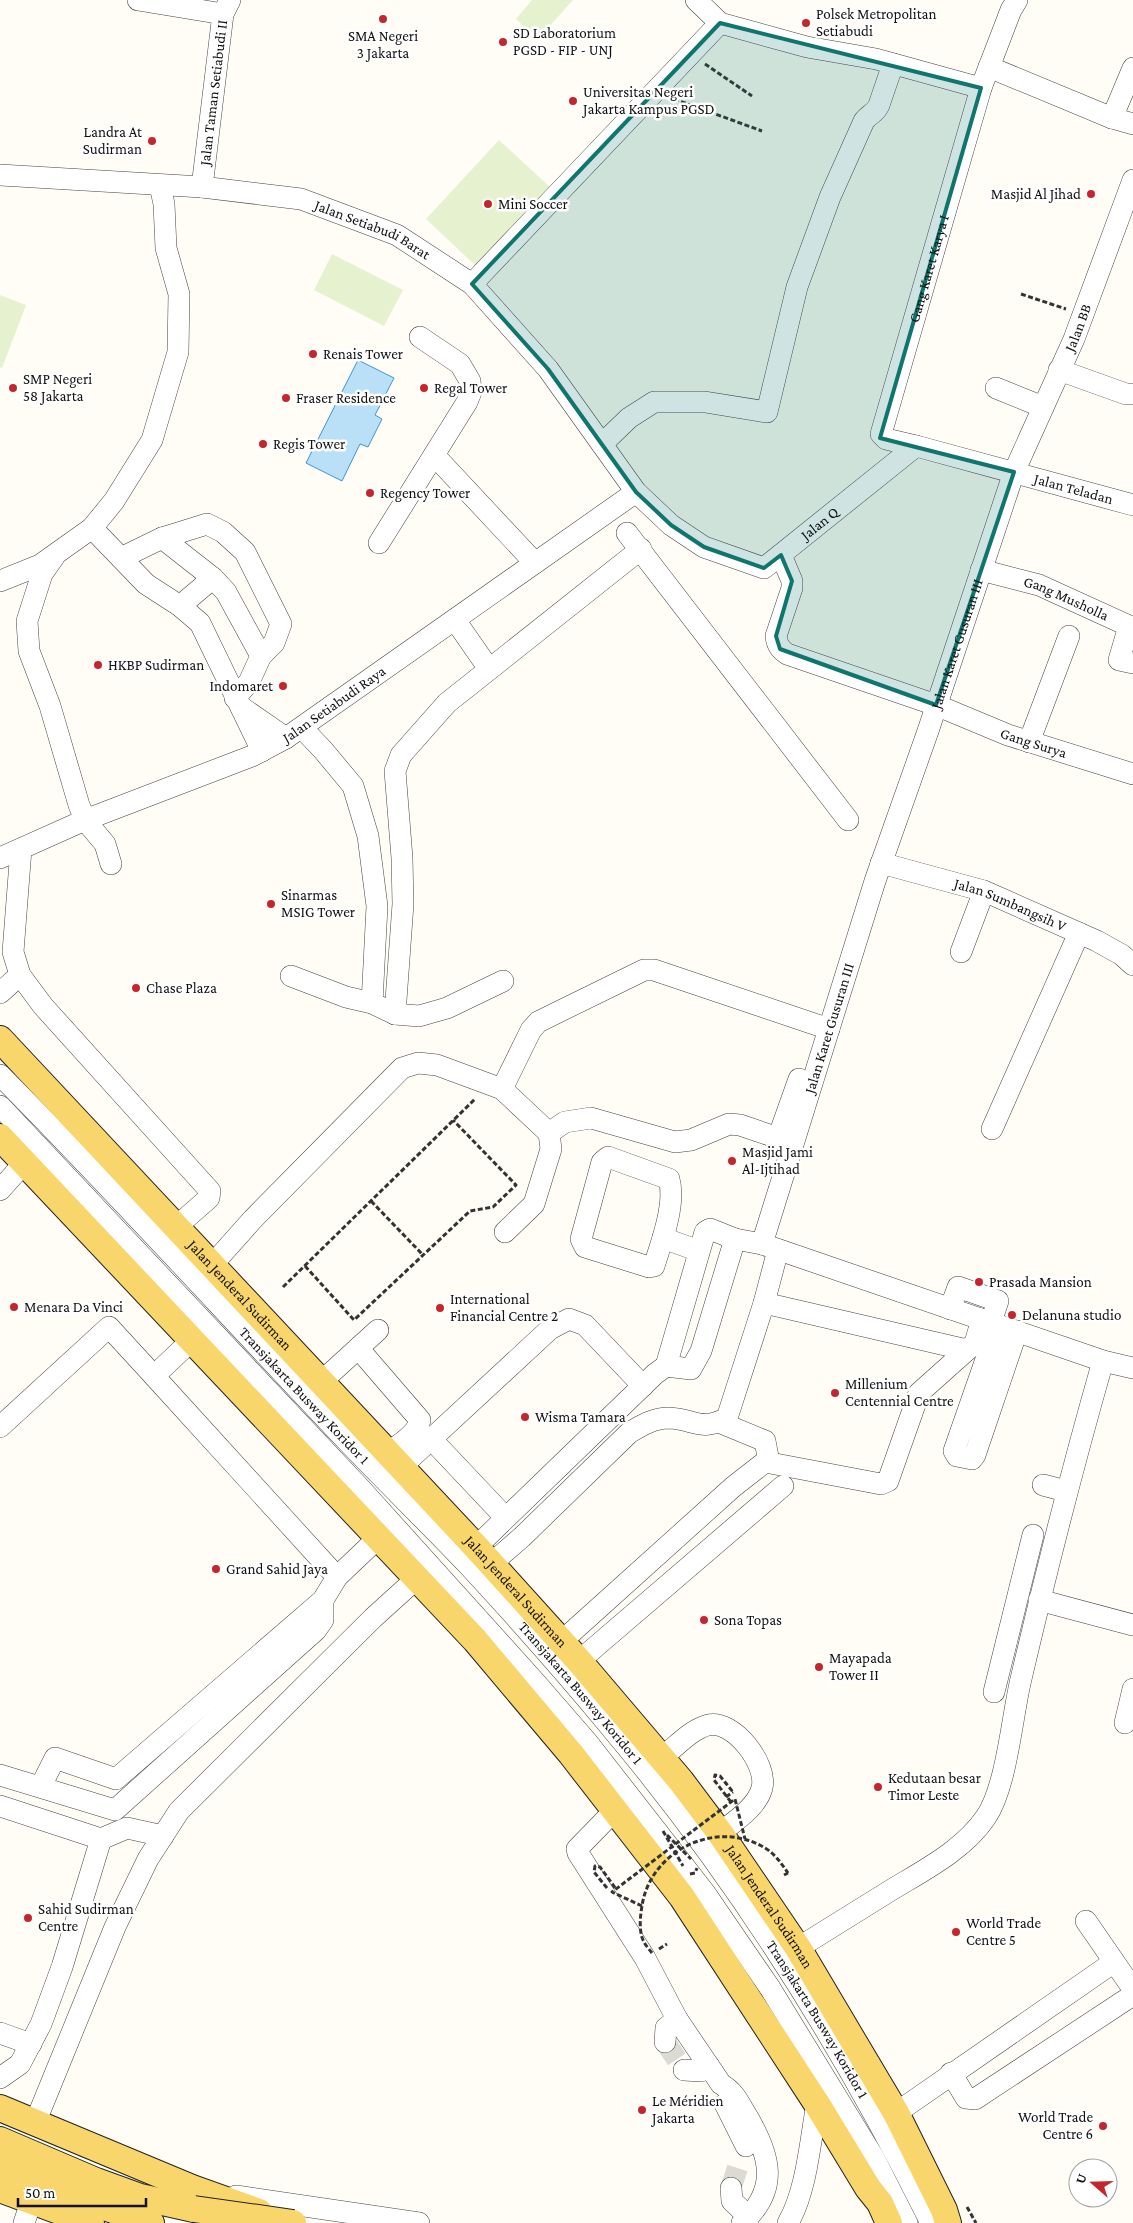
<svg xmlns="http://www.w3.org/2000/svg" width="1133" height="2223" viewBox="0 0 1133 2223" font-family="'Crimson Pro',serif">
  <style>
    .pitch { fill: #e6f2cf }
    .water { fill: #b9e0f7; stroke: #3f96cf }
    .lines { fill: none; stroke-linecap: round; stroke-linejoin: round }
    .minor-tunnel { stroke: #dbdad3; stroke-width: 21; stroke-dasharray: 21 11; stroke-linecap: butt }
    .minor-casing { stroke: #444; stroke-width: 22 }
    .major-casing { stroke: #222; stroke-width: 28 }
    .path { stroke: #333; stroke-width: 3; stroke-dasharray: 5 2.5; stroke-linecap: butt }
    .minor { stroke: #fff; stroke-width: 21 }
    .major { stroke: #f9d66b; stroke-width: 26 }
    .major-bridge-casing { stroke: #222; stroke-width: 28; stroke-linecap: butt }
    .path-bridge { stroke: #333; stroke-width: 3; stroke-dasharray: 5 2.5; stroke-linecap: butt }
    .major-bridge { stroke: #f9d66b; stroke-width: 26 }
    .marked { fill: #0f766e; fill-opacity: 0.2; stroke: #0f766e; stroke-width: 4; stroke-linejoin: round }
    .poi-dot { fill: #c4262e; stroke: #fff; stroke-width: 2 }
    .labels { text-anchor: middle; stroke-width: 5; stroke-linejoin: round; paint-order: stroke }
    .poi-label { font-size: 15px; fill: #111; stroke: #fff; text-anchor: start }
    .street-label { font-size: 15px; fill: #111; stroke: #fff }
  </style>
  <rect width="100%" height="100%" fill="#fffdf5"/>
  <g class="pitch">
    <path d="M532,0H573L538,39L516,19Z"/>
    <path d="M499,140L551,188L477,267L426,219Z"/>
    <path d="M332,254L403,290L384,326L314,290Z"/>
    <path d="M0,295L26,305L2,368L0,367Z"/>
  </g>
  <path class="water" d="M358,360L394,378L375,415L382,419L368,447L360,444L342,481L306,463Z"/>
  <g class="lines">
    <g class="minor-tunnel">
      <path d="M665,2042L684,2070"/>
      <path d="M731,2188L740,2160"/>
    </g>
    <g class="minor-casing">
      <g id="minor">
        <path d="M138,0L223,14"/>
        <path d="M696,0L720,23L807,47L876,59L981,88"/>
        <path d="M989,67L1112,118L1133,124"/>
        <path d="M1112,118L1133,68"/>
        <path id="s1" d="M0,175L202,187L301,199L397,235L472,284L548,369L636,492L671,525L704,547L764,568L916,446L1133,505"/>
        <path id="s2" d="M202,187L223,14L230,0"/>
        <path d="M472,284L720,23"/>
        <path d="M420,337L460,364L470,381L471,392L467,402L434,455L535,563"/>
        <path d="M1059,370L1126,394H1133"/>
        <path d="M996,388L1043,407"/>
        <path d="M602,444L629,418L654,402H705L767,412L797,287L830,197L864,121C869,114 876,113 879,105L893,64"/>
        <path id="s3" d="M916,446L886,439L881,434L981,88L1011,10L1017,0"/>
        <path d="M92,528L146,584L180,606L200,623L262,751"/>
        <path d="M627,533L848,820"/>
        <path d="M162,538L207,524L223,532L245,552L281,624L274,643L261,656"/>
        <path d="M379,543L434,455"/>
        <path id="s4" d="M781,555L792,581V588L776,636C777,645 780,649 787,654L936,705L1008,735L1133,774"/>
        <path d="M54,557L42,574L27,621L29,651L50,706L79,805L85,820L105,844L111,864"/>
        <path d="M121,558L162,538L213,578L226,592L261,656L249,682L235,698"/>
        <path id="s5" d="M981,570L1039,585L1129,626L1119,660L1133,663"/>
        <path d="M0,581L40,565L92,528L114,501L152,440L178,352L179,294L166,248L164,204L160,185"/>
        <path d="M180,606L213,578"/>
        <path d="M455,620L489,669"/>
        <path d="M241,707L286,738"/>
        <path d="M302,728L323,750L353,786L368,836L377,906L372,1003"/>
        <path d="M1029,742L1069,636"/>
        <path d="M21,849L13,952L20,975L43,1006L210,1191L209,1198L177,1226"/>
        <path id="s6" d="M0,858L85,820L252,756L286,738L636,492"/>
        <path id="s7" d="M881,863L984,891L1097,941L1122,955L1133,965"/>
        <path d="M961,952L984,891"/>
        <path d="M291,976L346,997L372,1003L395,1014L419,1016L447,1008L503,981"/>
        <path d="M0,993L20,975"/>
        <path d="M395,1014L403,904L402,858L395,771L401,755L447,703L641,549"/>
        <path id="s8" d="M0,1075C117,1193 229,1317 344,1438C385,1481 428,1523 469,1566C518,1619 566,1673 612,1729C738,1879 844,2048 931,2223"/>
        <path d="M502,1089L531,1030L538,1022L644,970H654L829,1029"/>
        <path d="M0,1106L360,1488L536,1683L588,1743L705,1893L770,1988L874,2158L907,2223"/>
        <path d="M992,1129L1079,933"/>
        <path d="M608,1157L669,1179C676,1203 662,1241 654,1266L649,1267L585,1247L581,1239L602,1162Z"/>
        <path d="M0,1190L25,1162"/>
        <path d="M505,1232L534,1204L551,1149L549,1133"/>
        <path d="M663,1238L699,1251"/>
        <path id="s9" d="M762,1244L875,881L928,731L1014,472L1074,339L1133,180"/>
        <path d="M212,1265L253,1219L402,1068L418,1063L437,1065L502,1089L549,1133L565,1122L591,1118L675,1142L691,1140L729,1124L740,1125L778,1138L799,1079"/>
        <path d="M764,1303L967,1350"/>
        <path d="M950,1309L958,1287L998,1301L991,1322"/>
        <path d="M998,1325L954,1451L957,1456L972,1459L975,1455L1017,1331"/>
        <path d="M191,1341L154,1376L337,1577"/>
        <path d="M358,1348L420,1420C418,1434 398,1445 388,1453"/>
        <path d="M666,1366L705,1232L710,1229L735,1239"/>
        <path d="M321,1382L378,1330"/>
        <path d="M719,1422L765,1441L769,1462"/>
        <path d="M0,1427L109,1327L154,1376"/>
        <path d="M429,1441L435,1443L503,1515L504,1519"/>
        <path d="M401,1467L550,1329L569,1319L585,1325L643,1386"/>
        <path d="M1043,1485L1066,1491"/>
        <path d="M476,1547L655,1374L666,1366L691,1369L701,1351L735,1239L762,1244L1103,1361L1133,1368"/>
        <path d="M491,1564L522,1537L629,1433C642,1425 654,1418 669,1418C695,1419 700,1432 727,1418L764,1303L778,1250"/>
        <path d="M1039,1600L1133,1625"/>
        <path d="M562,1641L733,1487L765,1462L881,1484L888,1481L919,1393L975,1343L982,1319"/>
        <path d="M579,1661L783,1486"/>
        <path d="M994,1692L1033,1535"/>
        <path d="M1125,1723L1133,1689"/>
        <path d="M661,1758C676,1747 690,1730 708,1725C733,1719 768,1764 762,1788C757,1807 735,1821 720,1833"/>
        <path d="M0,1775L115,1810L316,1630L323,1620V1600"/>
        <path d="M41,1786L55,1758L116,1779L323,1600L337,1577L378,1538"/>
        <path d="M0,1806L101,1839L62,1967L41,2024L20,2064L0,2078"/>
        <path d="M616,1809L577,1849L578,1853L645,1958L677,2019L721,2084C735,2092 739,2103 747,2116C770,2155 780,2189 742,2223"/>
        <path d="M101,1839L127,1828L163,1836"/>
        <path d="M1086,1921L1133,1989"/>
        <path d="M798,1948C828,1929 858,1911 888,1892C922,1871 963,1851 986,1817C1007,1786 1012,1716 1021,1679C1046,1572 1073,1466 1103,1361"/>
        <path d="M0,2033L31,2044"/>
        <path d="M665,2042L666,2028L677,2019"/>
        <path d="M684,2070L701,2071L709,2066"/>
        <path d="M951,2073L966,2098L975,2099L1133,1995"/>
        <path d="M725,2104L746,2146"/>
        <path d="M896,2113L1114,1962"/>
        <path d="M35,2123L115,1927L148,1859L179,1811L373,1618L416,1579"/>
        <path d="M731,2188L732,2201L749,2217"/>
        <path d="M236,2196L419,2223"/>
        <path d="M24,2223L31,2202"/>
        <path d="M788,2223C807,2190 810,2141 817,2104L816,2095"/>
      </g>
    </g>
    <g class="major-casing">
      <g id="major">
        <path id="s10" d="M0,1039L476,1547L579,1661L681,1781L720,1833L798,1948L896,2113L944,2210L948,2223"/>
        <path d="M0,1137L475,1640L571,1754L682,1897L817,2104L868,2188L880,2203L889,2223"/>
        <path d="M0,2108L192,2188L259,2212"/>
        <path d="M0,2140L96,2181L140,2197L194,2209"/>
        <path d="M0,2165L84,2200L151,2223"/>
        <path d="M0,2189L91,2223"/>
      </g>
    </g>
    <g class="path">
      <path d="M705,64L752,96"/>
      <path d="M674,99L762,131"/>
      <path d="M1021,294L1066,309"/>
      <path d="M371,1201L423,1255"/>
      <path d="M305,1266L354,1320L470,1211L493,1207L516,1185L453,1120"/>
      <path d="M283,1287L475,1099"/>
      <path d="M726,1797L733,1792"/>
      <path d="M784,1875L788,1873"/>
      <path d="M659,1949L667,1944"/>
      <path d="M967,2207L976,2223"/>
    </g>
    <use href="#minor" class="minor"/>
    <use href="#major" class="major"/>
    <g class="major-bridge-casing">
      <path id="major-bridge" d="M194,2209L293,2223"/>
    </g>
    <g class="path-bridge">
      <path d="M731,1802L714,1780L715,1775L720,1776L733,1792"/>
      <path d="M663,1831L683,1866"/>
      <path d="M667,1835L691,1859"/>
      <path d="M690,1874L695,1873L697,1868"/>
      <path d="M607,1888L594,1872L595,1866L600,1867L616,1889"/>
      <path d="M642,1906L612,1892L735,1799L745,1839"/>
      <path d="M652,1953C649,1949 645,1945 643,1940C639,1931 640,1917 642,1906C650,1851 716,1818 765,1848C775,1854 781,1863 788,1873"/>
    </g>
    <use href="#major-bridge" class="major-bridge"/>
  </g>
  <path class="marked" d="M720,23L981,88L880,438L1014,472L936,705L780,649L776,636L792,581L781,555L764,568L704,547L671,525L636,492L548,369L472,284Z"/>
  <g class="poi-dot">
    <circle cx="383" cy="19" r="5"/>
    <circle cx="806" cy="23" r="5"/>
    <circle cx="503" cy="42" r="5"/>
    <circle cx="573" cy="101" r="5"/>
    <circle cx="152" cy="141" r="5"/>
    <circle cx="1091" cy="194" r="5"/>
    <circle cx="488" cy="204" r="5"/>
    <circle cx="313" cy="354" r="5"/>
    <circle cx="13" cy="388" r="5"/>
    <circle cx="424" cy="388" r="5"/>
    <circle cx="286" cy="398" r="5"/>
    <circle cx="263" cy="444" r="5"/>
    <circle cx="370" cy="493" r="5"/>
    <circle cx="98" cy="665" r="5"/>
    <circle cx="283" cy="686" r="5"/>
    <circle cx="271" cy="904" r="5"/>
    <circle cx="136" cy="988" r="5"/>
    <circle cx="732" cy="1161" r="5"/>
    <circle cx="979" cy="1282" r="5"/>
    <circle cx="14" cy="1307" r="5"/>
    <circle cx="440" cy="1308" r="5"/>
    <circle cx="1012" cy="1315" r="5"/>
    <circle cx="835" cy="1393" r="5"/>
    <circle cx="525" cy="1417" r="5"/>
    <circle cx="216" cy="1569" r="5"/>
    <circle cx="704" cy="1620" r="5"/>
    <circle cx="819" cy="1667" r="5"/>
    <circle cx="878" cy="1787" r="5"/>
    <circle cx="28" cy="1918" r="5"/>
    <circle cx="956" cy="1932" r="5"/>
    <circle cx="642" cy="2110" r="5"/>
    <circle cx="1103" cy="2126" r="5"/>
  </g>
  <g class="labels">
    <g class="poi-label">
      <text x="816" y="19">Polsek Metropolitan<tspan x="816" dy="17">Setiabudi</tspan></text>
      <text x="513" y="38">SD Laboratorium<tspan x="513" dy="17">PGSD - FIP - UNJ</tspan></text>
      <text x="383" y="41" text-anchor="middle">SMA Negeri<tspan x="383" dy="17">3 Jakarta</tspan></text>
      <text x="583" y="97">Universitas Negeri<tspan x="583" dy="17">Jakarta Kampus PGSD</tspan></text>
      <text x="142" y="137" text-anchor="end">Landra At<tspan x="142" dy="17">Sudirman</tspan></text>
      <text x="1081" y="199" text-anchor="end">Masjid Al Jihad</text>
      <text x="498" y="209">Mini Soccer</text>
      <text x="323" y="359">Renais Tower</text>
      <text x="23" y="384">SMP Negeri<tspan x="23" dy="17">58 Jakarta</tspan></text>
      <text x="434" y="393">Regal Tower</text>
      <text x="296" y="403">Fraser Residence</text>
      <text x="273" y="449">Regis Tower</text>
      <text x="380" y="498">Regency Tower</text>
      <text x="108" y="670">HKBP Sudirman</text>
      <text x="273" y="691" text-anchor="end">Indomaret</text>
      <text x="281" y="900">Sinarmas<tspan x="281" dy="17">MSIG Tower</tspan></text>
      <text x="146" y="993">Chase Plaza</text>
      <text x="742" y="1157">Masjid Jami<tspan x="742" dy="17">Al-Ijtihad</tspan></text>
      <text x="989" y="1287">Prasada Mansion</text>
      <text x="450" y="1304">International<tspan x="450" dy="17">Financial Centre 2</tspan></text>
      <text x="24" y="1312">Menara Da Vinci</text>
      <text x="1022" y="1320">Delanuna studio</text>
      <text x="845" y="1389">Millenium<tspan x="845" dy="17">Centennial Centre</tspan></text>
      <text x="535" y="1422">Wisma Tamara</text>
      <text x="226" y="1574">Grand Sahid Jaya</text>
      <text x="714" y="1625">Sona Topas</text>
      <text x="829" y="1663">Mayapada<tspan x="829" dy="17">Tower II</tspan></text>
      <text x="888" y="1783">Kedutaan besar<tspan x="888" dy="17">Timor Leste</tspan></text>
      <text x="38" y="1914">Sahid Sudirman<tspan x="38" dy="17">Centre</tspan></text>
      <text x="966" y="1928">World Trade<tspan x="966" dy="17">Centre 5</tspan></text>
      <text x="652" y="2106">Le Méridien<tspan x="652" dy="17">Jakarta</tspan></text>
      <text x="1093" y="2122" text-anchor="end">World Trade<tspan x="1093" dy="17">Centre 6</tspan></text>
    </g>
    <g class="street-label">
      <text dy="5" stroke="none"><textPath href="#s2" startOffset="95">Jalan Taman Setiabudi II</textPath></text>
      <text dy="5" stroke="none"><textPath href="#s1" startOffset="380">Jalan Setiabudi Barat</textPath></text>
      <text dy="5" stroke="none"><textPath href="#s3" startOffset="210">Gang Karet Karya I</textPath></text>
      <text dy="5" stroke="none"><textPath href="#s9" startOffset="970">Jalan BB</textPath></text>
      <text dy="5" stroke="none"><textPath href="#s1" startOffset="1269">Jalan Teladan</textPath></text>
      <text dy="5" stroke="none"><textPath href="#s1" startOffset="982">Jalan Q</textPath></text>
      <text dy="5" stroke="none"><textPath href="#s5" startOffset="90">Gang Musholla</textPath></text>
      <text dy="5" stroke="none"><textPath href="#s9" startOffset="631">Jalan Karet Gusuran III</textPath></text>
      <text dy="5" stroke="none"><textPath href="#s6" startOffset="369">Jalan Setiabudi Raya</textPath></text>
      <text dy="5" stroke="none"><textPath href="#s4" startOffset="370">Gang Surya</textPath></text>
      <text dy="5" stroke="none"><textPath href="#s7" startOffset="136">Jalan Sumbangsih V</textPath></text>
      <text dy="5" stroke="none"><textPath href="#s9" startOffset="226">Jalan Karet Gusuran III</textPath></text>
      <text dy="5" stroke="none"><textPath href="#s10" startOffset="351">Jalan Jenderal Sudirman</textPath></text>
      <text dy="5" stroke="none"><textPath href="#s8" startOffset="442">Transjakarta Busway Koridor 1</textPath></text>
      <text dy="5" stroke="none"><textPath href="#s10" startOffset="756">Jalan Jenderal Sudirman</textPath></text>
      <text dy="5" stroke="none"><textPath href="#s8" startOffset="848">Transjakarta Busway Koridor 1</textPath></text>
      <text dy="5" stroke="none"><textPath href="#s10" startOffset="1161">Jalan Jenderal Sudirman</textPath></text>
      <text dy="5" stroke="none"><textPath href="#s8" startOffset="1252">Transjakarta Busway Koridor 1</textPath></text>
    </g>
  </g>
  <g transform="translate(1093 2183) rotate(290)"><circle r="24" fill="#ffffff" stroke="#a0a0a0"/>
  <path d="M0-4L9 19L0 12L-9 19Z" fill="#c4262e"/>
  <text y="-8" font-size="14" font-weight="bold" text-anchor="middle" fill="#111111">U</text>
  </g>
  <path d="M18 2198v8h128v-8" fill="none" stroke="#111111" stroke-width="2.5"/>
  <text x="25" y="2198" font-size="15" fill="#111111" stroke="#ffffff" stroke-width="4" paint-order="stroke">50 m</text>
</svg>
